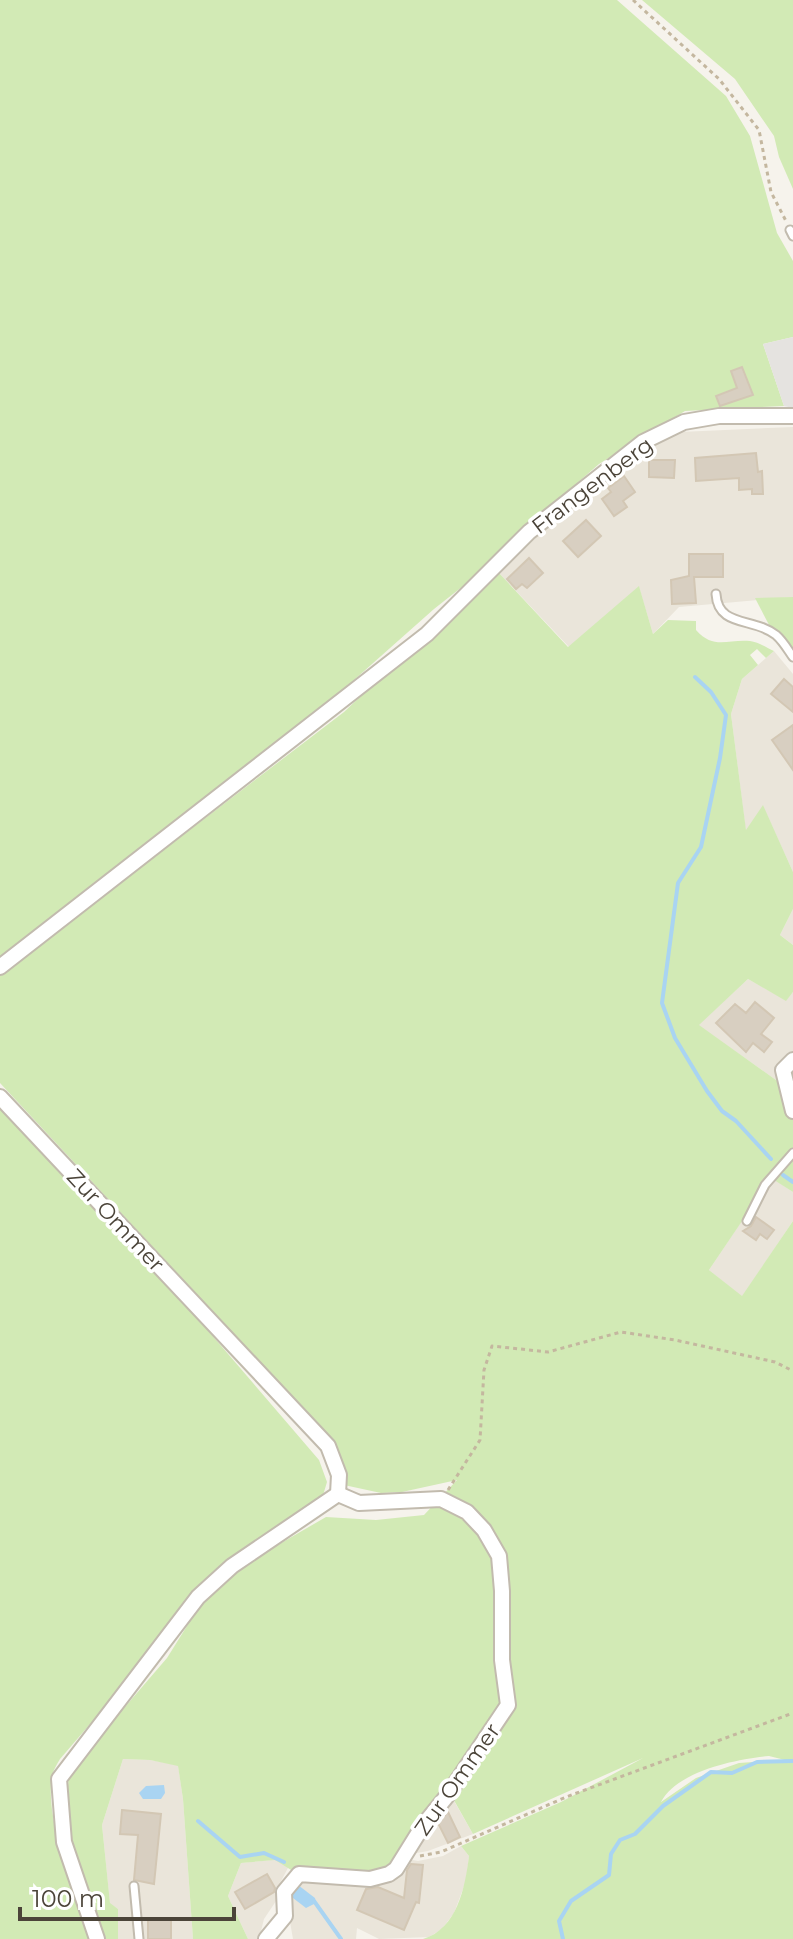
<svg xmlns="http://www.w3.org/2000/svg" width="793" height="1939" viewBox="0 0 793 1939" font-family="Montserrat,sans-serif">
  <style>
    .residential { fill: #eae5da }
    .green { fill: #d2eab5; fill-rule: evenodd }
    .parking { fill: #e5e3e0 }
    .water { fill: #a9d4f2 }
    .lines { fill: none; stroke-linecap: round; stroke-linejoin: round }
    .stream { stroke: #a9d4f2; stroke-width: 4 }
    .building { fill: #d8cfc1; stroke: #d3c7b4; stroke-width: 2 }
    .service-casing { stroke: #c2bbae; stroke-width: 11 }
    .minor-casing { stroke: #c2bbae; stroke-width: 18 }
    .path { stroke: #c4b79f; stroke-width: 3; stroke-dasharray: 4 4; stroke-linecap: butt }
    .service { stroke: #fff; stroke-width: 7 }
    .minor { stroke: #fff; stroke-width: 14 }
    .labels { text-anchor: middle; stroke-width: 7; stroke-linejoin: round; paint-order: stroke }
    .street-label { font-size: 22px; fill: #4b4439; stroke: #fff }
  </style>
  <rect width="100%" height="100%" fill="#f6f3ec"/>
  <g class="residential">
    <path d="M793,427V597L679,607L653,634L639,587L569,647L498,572L566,504L657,441L680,432Z"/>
    <path d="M774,651L793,674V872L763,806L746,832L731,714L742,679Z"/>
    <path d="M793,909V945L780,935Z"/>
    <path d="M748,979L786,1000L793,992V1084L783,1085L698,1025Z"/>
    <path d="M771,1177L793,1192V1221L742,1297L709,1270Z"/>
    <path d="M123,1759L150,1760L178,1765L183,1799L193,1939H118V1909L110,1904L102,1825Z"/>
    <path d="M450,1794L473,1834L428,1851L411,1854Z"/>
    <path d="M461,1846L469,1856L466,1881L454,1913L442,1929L429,1937L379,1939L357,1928L356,1939H293L289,1916L291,1873L333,1884L388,1879L407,1859L418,1861L443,1856Z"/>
    <path d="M282,1859L289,1866L280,1883L278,1898L264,1919L259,1939H248L228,1896L241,1863Z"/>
  </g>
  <g class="green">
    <path d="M0,0H617L726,96L750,136L777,233L793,261V337L763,344L784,406L685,411L599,464L521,532L491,564L434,609L292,735L0,967Z"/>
    <path d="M642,0H793V189L779,157L774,136L735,79Z"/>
    <path d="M498,572L568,647L639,586L653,634L668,620L696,621V630C714,650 727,639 750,641C758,642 767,648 774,651L766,658L757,649L750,655L758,665L742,679L731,714L746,830L763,805L793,872V909L780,935L793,945V992L786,1001L748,979L699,1025L783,1085L793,1084V1192L771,1178L709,1270L742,1296L793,1221V1939H423C457,1929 465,1888 469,1856L461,1846L561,1802L643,1758L473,1834L451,1795L388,1869L364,1874L296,1873L275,1860L241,1863L228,1896L248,1939H193L183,1799L178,1766L150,1760L123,1759L102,1825L110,1903L118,1909V1939H106L74,1847L66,1812L69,1772L167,1658L192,1618L195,1606L215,1584L220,1589L245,1564L326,1517L376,1520L424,1515L457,1480L402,1492L381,1493L344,1485L331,1452L178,1274L0,1083V975L344,712L443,618ZM769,1756L785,1760L739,1763L696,1778L661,1802C677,1771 737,1759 769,1756Z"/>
    <path d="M793,597V656L780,646L755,598Z"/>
    <path d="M0,1101L168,1284L319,1460L327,1482L321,1502L243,1548L189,1599L175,1613L140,1666L60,1759C57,1764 53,1771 52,1776C44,1818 76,1899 91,1939H0Z"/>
  </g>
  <path class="parking" d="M793,337V408L784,406L763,344Z"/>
  <g class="water">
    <path d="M164,1785L165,1793L161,1799H143L139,1793L146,1786Z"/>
    <path d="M298,1885L315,1898L316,1903L306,1908L293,1898L292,1889Z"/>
  </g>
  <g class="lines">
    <g class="stream">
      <path d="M695,677L711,692L726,715L720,758L701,847L678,883L662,1003L675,1038L707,1091L722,1111L736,1121L771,1159"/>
      <path d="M783,1175L793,1182"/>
      <path d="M198,1821L240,1857L264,1853L284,1862"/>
      <path d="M314,1901L341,1939"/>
      <path d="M563,1939L559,1921L571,1901L609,1875L611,1854L620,1840L635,1834L663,1806L711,1772L732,1773L757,1762L793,1761"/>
    </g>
  </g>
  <g class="building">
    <path d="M742,367L753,395L720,406L716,396L737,388L731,371Z"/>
    <path d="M756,453L758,472L762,471L763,494H752V489L739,490V478L696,481L695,458Z"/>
    <path d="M649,460H675L674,478L649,477Z"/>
    <path d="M624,476L635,492L623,501L627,507L614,516L602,499L611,492L608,488Z"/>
    <path d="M586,520L601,536L578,557L563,541Z"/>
    <path d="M689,554H723V577H694L696,603L672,604L671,580L689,576Z"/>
    <path d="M529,558L543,573L527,588L522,584L516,589L507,579Z"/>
    <path d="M784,679L793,687V712L771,694Z"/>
    <path d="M793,725V770L772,740Z"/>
    <path d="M755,1002L774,1018L761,1034L772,1042L764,1052L753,1043L746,1052L716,1023L735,1004L746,1013Z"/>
    <path d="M756,1217L774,1230L767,1239L760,1234L756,1240L743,1231L751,1226Z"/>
    <path d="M122,1810L161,1814L154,1884L134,1880L138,1835L120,1834Z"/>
    <path d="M448,1812L460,1837L448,1843L438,1823Z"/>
    <path d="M411,1864L423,1865L419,1903L416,1902L404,1930L357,1910L366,1889L378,1887L404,1898L407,1870Z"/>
    <path d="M267,1874L275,1888L274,1892L245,1909L235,1892Z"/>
    <path d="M171,1919V1939H148V1920Z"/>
  </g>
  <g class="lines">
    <g class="service-casing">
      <g id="service">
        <path d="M790,230L793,236"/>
        <path d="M716,594C718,628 754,617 776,635C783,641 788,650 793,657"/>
        <path d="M747,1221L765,1185L793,1153"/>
        <path d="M134,1886L139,1939"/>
      </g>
    </g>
    <g class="minor-casing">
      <g id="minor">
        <path d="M0,967L427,634L529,532L643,442L684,422L719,416H793"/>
        <path d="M793,1060L783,1070L793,1111"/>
        <path d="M0,1097L328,1446L339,1475L338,1494"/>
        <path d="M97,1939L64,1842L59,1779L198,1597L232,1566L338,1494"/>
        <path d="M266,1939L285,1916L284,1892L299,1874L370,1879L389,1874L396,1869L424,1824L447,1796L508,1705L502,1660V1591L499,1556L484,1530L467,1512L441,1499L359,1503L338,1494"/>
      </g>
    </g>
    <g class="path">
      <path d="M633,0L719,79L759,130L771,192L787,223"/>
      <path d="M448,1490L480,1440L484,1370L492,1346L548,1352L621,1332L675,1340L775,1362L793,1371"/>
      <path d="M420,1856L441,1852L566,1797L793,1713"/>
    </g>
    <use href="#service" class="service"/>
    <use href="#minor" class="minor"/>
  </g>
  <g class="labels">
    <g class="street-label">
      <text transform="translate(592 485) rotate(-37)" y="8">Frangenberg</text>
      <text transform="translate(116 1220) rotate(47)" y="8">Zur Ommer</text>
      <text transform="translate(457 1779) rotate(-55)" y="8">Zur Ommer</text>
    </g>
  </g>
  <path d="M20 1907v12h214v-12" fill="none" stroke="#4b4439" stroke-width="4"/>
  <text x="32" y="1907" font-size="24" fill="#4b4439" stroke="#ffffff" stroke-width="6" paint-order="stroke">100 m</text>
</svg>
